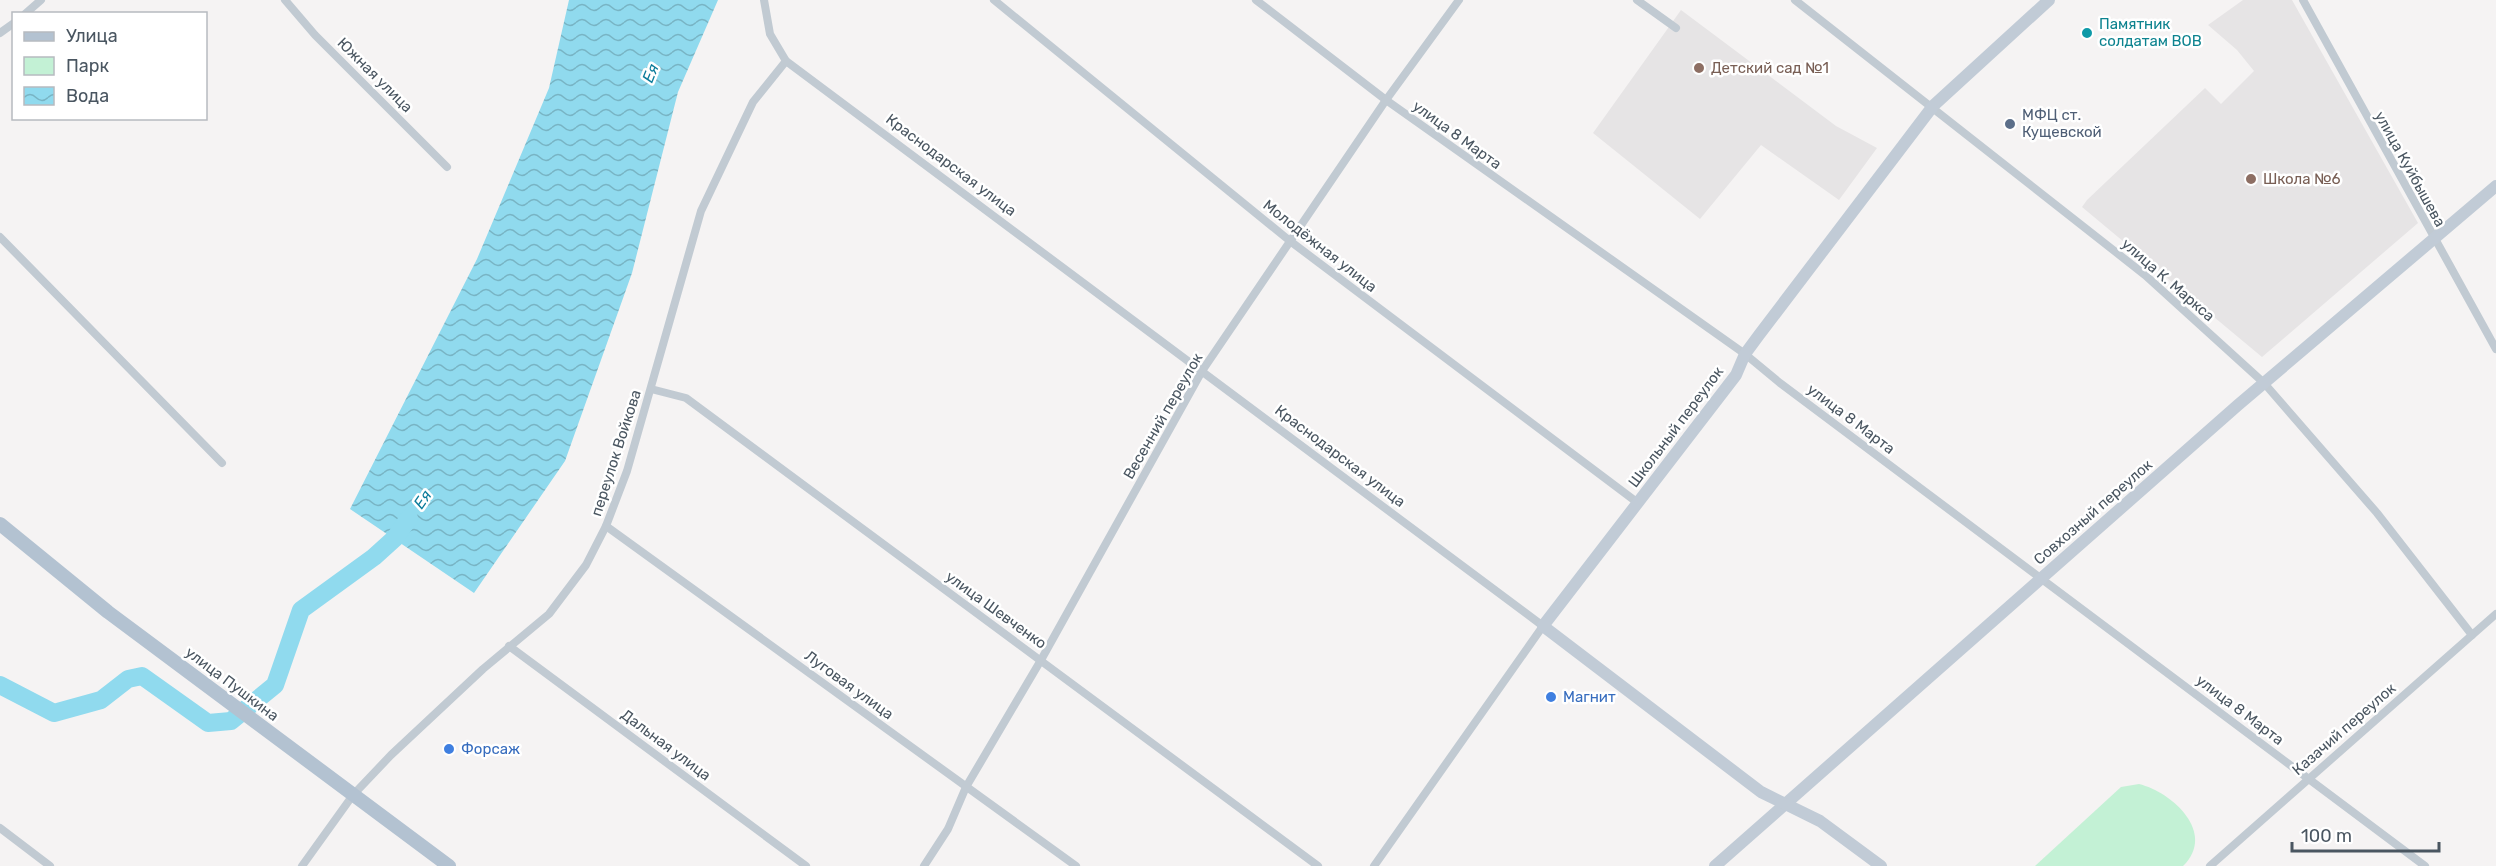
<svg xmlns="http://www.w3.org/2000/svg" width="2496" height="866" viewBox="0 0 2496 866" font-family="Rubik,sans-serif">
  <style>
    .education { fill: #e6e4e5 }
    .park { fill: #c3f1d5 }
    .water { fill: url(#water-waves) }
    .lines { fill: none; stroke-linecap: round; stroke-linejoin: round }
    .river { stroke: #90daee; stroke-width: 18 }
    .street { stroke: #c1cad2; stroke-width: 8 }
    .secondary { stroke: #c1cbd6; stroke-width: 12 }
    .primary { stroke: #b3c2d1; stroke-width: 14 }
    .culture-dot { fill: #0f9aa8; stroke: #fff; stroke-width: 2 }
    .education-dot { fill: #8d6e63; stroke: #fff; stroke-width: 2 }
    .service-dot { fill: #5c6f8a; stroke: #fff; stroke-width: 2 }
    .shop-dot { fill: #3f7fe0; stroke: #fff; stroke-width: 2 }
    .labels { text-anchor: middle; stroke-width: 5; stroke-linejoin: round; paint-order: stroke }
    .culture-label { font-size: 15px; fill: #0d838f; stroke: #fff; text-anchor: start }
    .education-label { font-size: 15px; fill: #785e54; stroke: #fff; text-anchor: start }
    .street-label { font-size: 15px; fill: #4a5661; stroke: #fff }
    .service-label { font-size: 15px; fill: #4e5e75; stroke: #fff; text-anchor: start }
    .shop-label { font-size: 15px; fill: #366cbe; stroke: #fff; text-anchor: start }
    .water-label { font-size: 16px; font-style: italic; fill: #0c7c9b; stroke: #fff }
  </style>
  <defs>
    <pattern id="water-waves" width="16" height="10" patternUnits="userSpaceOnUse" patternTransform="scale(1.5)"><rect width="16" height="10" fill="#90daee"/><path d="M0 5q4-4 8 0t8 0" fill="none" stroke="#78b4c4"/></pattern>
  </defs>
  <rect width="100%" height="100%" fill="#f5f3f3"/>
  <g class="education">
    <path d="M2243,0H2292L2418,223L2262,357L2082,207L2087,200L2205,88L2221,104L2254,71L2237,50L2208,25Z"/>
    <path d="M1681,10L1836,126L1877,148L1839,200L1761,145L1700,219L1593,133Z"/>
  </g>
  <path class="park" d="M2139,784C2172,792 2217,833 2183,866H2035L2121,787Z"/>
  <path class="water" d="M569,0H718L678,92L632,273L565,461L474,593L350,509L477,259L549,88Z"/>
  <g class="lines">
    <path class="river" d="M0,685L54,713L101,700L128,679L142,676L208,723L231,721L275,685L301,610L374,557L395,538L409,518"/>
    <g class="street">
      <path d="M285,0L315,35L447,167"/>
      <path d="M994,0L1290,241L1638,503"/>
      <path d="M1256,0L1386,100L1745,354L1780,383L2425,866"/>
      <path d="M1637,0L1676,28"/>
      <path d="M1795,0L2145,275L2264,383L2377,513L2472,635"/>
      <path d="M2303,0L2496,349"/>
      <path d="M25,14L41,0"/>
      <path d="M0,33L14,23"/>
      <path d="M786,61L1543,626L1374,866"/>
      <path d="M0,237L222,463"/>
      <path d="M651,389L686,398L1318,866"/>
      <path d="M606,526L1076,866"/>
      <path d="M509,646L806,866"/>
      <path d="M0,828L50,866"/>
      <path d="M302,866L353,795L391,755L483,669L549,614L586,565L606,526L627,471L701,211L753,102L786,61L770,34L764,0"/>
      <path d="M924,866L948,829L966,787L1041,660L1202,371L1386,100L1459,0"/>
      <path d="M2210,866L2496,614"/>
    </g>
    <g class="secondary">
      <path d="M1715,866L2238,405L2496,186"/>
      <path d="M1881,866L1820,821L1761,792L1543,626L1736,375L1745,354L1759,335L1933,106L2049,0"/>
    </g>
    <path class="primary" d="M0,524L108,612L449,866"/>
  </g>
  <circle class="culture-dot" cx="2087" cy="33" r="6"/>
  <g class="education-dot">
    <circle cx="1699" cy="68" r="6"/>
    <circle cx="2251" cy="179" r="6"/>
  </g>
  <circle class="service-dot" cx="2010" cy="124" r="6"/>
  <g class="shop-dot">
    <circle cx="1551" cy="697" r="6"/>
    <circle cx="449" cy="749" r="6"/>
  </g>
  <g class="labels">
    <g class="culture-label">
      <text x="2099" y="29">Памятник<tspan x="2099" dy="17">солдатам ВОВ</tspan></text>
    </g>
    <g class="education-label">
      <text x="1711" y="73">Детский сад №1</text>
      <text x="2263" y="184">Школа №6</text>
    </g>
    <g class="street-label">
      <text transform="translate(375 75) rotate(45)" y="5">Южная улица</text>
      <text transform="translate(1457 135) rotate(36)" y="5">улица 8 Марта</text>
      <text transform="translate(951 165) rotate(37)" y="5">Краснодарская улица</text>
      <text transform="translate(2410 169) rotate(61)" y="5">улица Куйбышева</text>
      <text transform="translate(1320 246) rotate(38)" y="5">Молодёжная улица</text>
      <text transform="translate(2168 280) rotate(41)" y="5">улица К. Маркса</text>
      <text transform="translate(1163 416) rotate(-60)" y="5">Весенний переулок</text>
      <text transform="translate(1851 419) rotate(37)" y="5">улица 8 Марта</text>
      <text transform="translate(1676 427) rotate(-53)" y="5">Школьный переулок</text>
      <text transform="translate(616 453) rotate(-72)" y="5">переулок Войкова</text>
      <text transform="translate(1340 456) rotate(37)" y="5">Краснодарская улица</text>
      <text transform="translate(2093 512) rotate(-41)" y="5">Совхозный переулок</text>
      <text transform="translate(996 610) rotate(36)" y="5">улица Шевченко</text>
      <text transform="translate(232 684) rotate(37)" y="5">улица Пушкина</text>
      <text transform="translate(849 685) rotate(36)" y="5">Луговая улица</text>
      <text transform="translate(2240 710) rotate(37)" y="5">улица 8 Марта</text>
      <text transform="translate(2344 729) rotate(-41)" y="5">Казачий переулок</text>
      <text transform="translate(666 745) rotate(37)" y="5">Дальная улица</text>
    </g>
    <g class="service-label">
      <text x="2022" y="120">МФЦ ст.<tspan x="2022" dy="17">Кущевской</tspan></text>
    </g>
    <g class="shop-label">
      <text x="1563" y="702">Магнит</text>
      <text x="461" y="754">Форсаж</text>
    </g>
    <g class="water-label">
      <text transform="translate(650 73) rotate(-68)" y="6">Ея</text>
      <text transform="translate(422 499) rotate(-55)" y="6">Ея</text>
    </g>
  </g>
  <rect x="12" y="12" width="195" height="108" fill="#ffffff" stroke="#b7bbc0" stroke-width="1.5"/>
  <rect x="24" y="32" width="30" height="9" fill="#b3c2d1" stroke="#b7bbc0" stroke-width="1.5"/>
  <text x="66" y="42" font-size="18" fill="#4a5661">Улица</text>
  <rect x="24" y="57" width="30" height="18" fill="#c3f1d5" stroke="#b7bbc0" stroke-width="1.5"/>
  <text x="66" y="72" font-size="18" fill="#4a5661">Парк</text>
  <rect x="24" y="87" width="30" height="18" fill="url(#water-waves)" stroke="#b7bbc0" stroke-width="1.5"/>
  <text x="66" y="102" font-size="18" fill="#4a5661">Вода</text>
  <path d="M2292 842v9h147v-9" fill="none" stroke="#4a5661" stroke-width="3"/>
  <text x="2301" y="842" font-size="18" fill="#4a5661" stroke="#ffffff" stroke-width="4.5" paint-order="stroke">100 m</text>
</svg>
